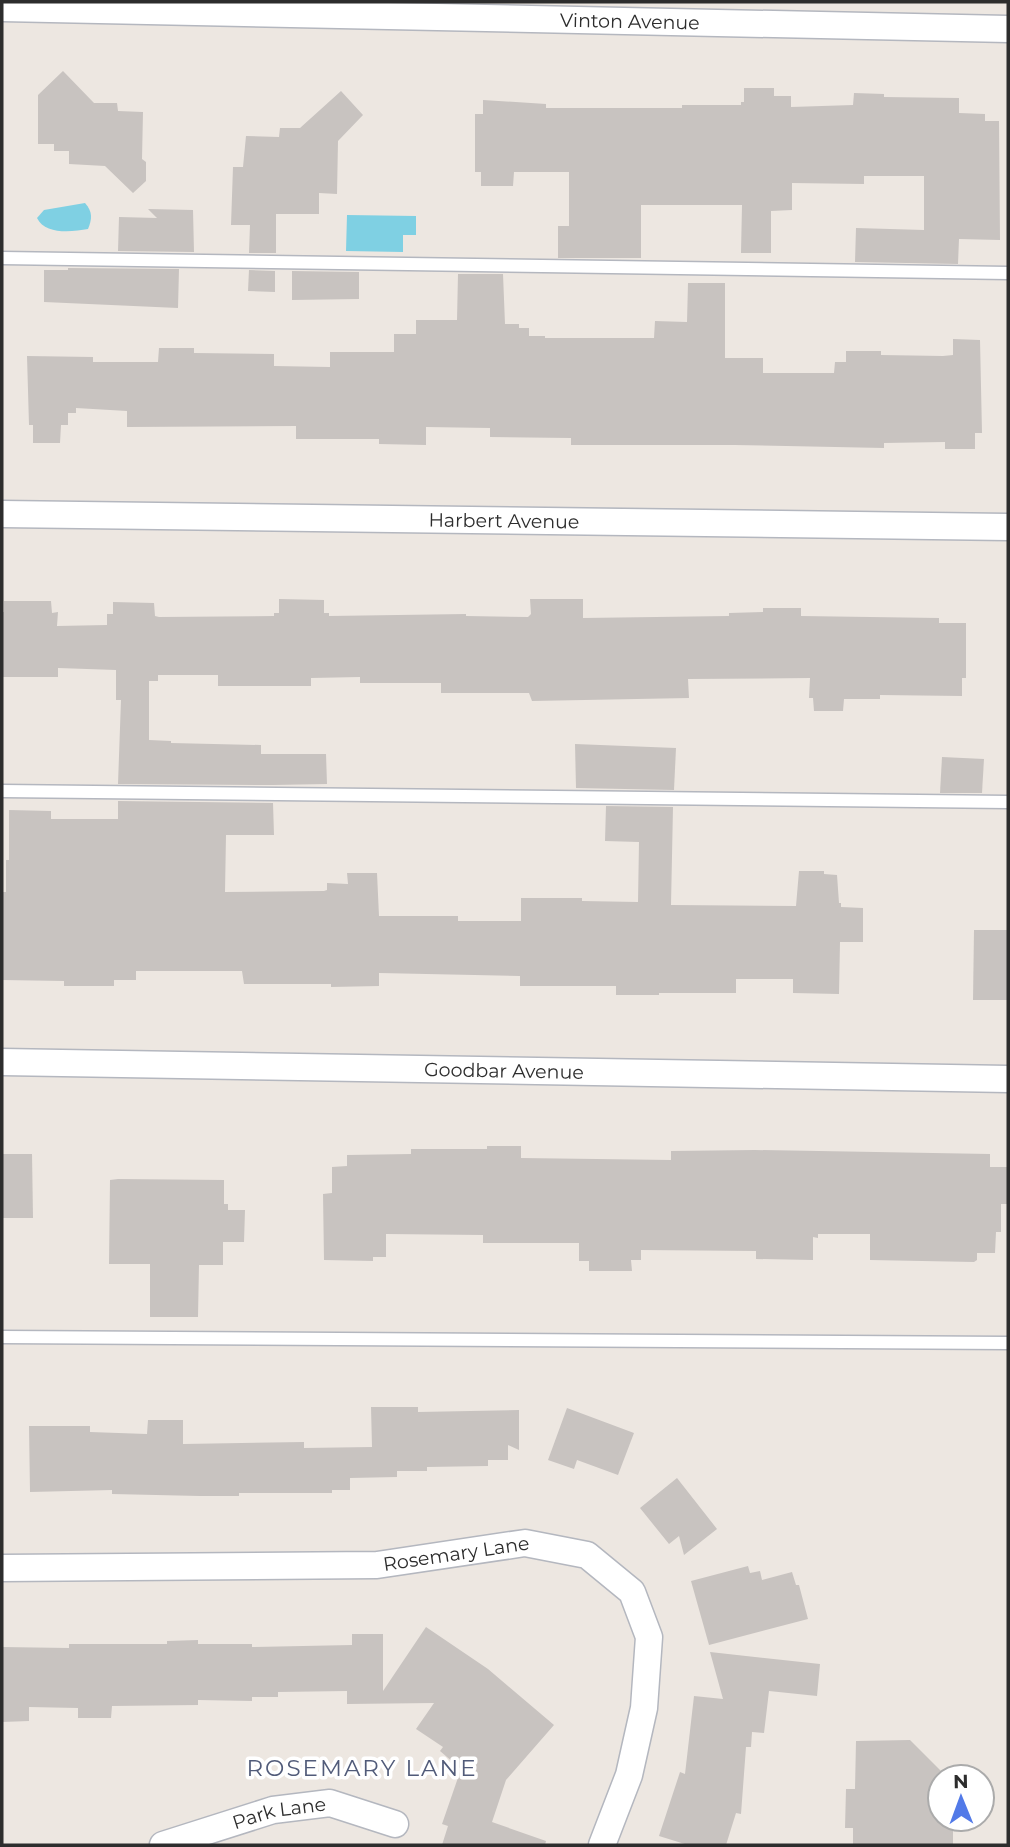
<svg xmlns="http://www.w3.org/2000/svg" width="1010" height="1847" viewBox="0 0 1010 1847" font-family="Montserrat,sans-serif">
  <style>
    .water { fill: #7fd0e3 }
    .building { fill: #c8c3c0 }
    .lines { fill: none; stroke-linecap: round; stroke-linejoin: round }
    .lane-casing { stroke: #b4b7bf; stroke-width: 15 }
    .street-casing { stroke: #b4b7bf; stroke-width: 29 }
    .lane { stroke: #fff; stroke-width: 12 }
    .street { stroke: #fff; stroke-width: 26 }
    .labels { text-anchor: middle; stroke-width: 7; stroke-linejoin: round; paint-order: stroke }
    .street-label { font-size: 19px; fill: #2d2d2d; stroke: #fff }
    .quarter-label { font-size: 23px; letter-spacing: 2px; fill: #515b79; stroke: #fff }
  </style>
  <rect width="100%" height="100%" fill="#ede7e1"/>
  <g class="water">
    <path d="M85,203C93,212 92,219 88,229C72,232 45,235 37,218L44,210Z"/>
    <path d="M347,215L416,216V235H403V252L346,251Z"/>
  </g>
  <g class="building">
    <path d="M63,71L94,103H117L118,111L143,112L142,159L146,162V181L133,193L105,166L69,164V151H54V144H38V95Z"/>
    <path d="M744,88H774V96H791V107L853,105L854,93L884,94V97L959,98V113L985,114V121H999L1000,240L959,239L958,264L855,262L856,228L924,230V176H864V184L792,183V210L771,211V253H741L742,205H641V258H558V226H569V172H514L513,186H481V172H475V114H483V100L546,104V108H682V105H741V102H744Z"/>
    <path d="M341,91L363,115L338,141L337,194L319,193V214H276V253H249L250,225H231L233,167H243L246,136L279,137L280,128H300Z"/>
    <path d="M148,209L193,210L194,252L118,251L119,217L157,218Z"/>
    <path d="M68,268L179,269L178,308L44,302V270H68Z"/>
    <path d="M249,270L275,271V292L248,291Z"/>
    <path d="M292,271L359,272V299L292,300Z"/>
    <path d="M458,274H503L505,324H519V328H529V336H545V338H654L655,321L687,322L688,283H725V358H763V373H834L835,362H846V351H881V355L943,356L953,355V339L980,340L982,433H975V449H945V442L884,443V448L734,445H571V438L490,437V428L426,427V445L379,444V439H296V426L127,427V411L76,408V413H68V425H61L60,443H33V425H29L27,356L93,357V362H158L159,348H194V353L274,354V366L330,367V352H394V334H416V320H457Z"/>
    <path d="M279,599L324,600V613H329V616L466,614V616L528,617L531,614L530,599H583V618L729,616V613L763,612V608H801V616L939,618V623H966V678H962V696L880,695V699H844L843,711H814L813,698H809L810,678L688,679L689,698L532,701L529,693H441V683H360V677L311,678V686H218V675H158V681H149V740L171,741V743L261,745V754H326L327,784L273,785L118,784L121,700H116V670L58,668V677H2V612H4V601H51L52,613L58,612L57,626L107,625V614H113V602L154,603L155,616L159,617L274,616V613H279Z"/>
    <path d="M575,744L676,748L674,790L576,788Z"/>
    <path d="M942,757L984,759L982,793H940Z"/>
    <path d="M118,801L273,803L274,835H226L225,892L324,891L327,890V883L348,884L347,873H377L379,916H458V921H521V898H582V901L638,902L639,842L605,841L606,806L673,807L671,905L796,906L799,871H824V874L837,875L839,903H841V907L863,908V942H840L839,994L793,993V979H736V993H659V995H616V986H520V976L379,973V986L331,987V984H244L242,971H136V980H114V986H64V981L2,980V892H6V860H9V810L51,811V819H118Z"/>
    <path d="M974,930H1008V1000H973Z"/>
    <path d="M487,1146H521V1158L671,1160V1151L755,1150L990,1154V1167H1008V1204H1001V1232H996L995,1253H977V1260L974,1262L870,1260V1234H818V1238L813,1237V1260L756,1259V1251L641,1250V1260H631L632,1271H589V1261H579V1243H483V1235L386,1234V1257H373V1261L324,1260L323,1194L332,1193V1167L347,1166V1155L411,1154V1149H487Z"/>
    <path d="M2,1154H32L33,1218H2Z"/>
    <path d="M118,1179L224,1180V1204H228V1210H245L244,1242H223V1265H199L198,1317H150V1264H109L110,1180Z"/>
    <path d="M371,1407H418V1412L519,1410V1450L508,1445V1460H488V1466L427,1467V1471H397V1477L350,1478V1490H332V1493H239V1496H200L112,1494V1490L30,1492L29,1426H90V1432L147,1434L148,1420H183V1444L304,1442V1448L372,1447Z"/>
    <path d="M567,1408L634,1433L618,1475L577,1460L574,1469L548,1460Z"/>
    <path d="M677,1478L717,1529L684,1555L679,1536L669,1544L640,1508Z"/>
    <path d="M748,1566L750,1573L760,1571L762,1580L792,1572L796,1585H799L808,1619L709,1645L691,1581Z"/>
    <path d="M426,1627L488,1669L554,1725L506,1780L492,1822L546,1841L545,1845H442L448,1826L442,1824L461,1769L440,1751L443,1747L416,1729L434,1703L347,1704V1691L278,1692V1697H252V1701L198,1700V1705L112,1706L111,1718H78V1708L29,1707V1721L2,1722V1647L69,1648V1644H167V1641L198,1640V1644H252V1647L352,1645V1634H383V1691Z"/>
    <path d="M710,1652L820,1664L817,1696L769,1691L764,1733L752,1732L751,1747H746L741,1814L736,1813L726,1845H688L659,1836L680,1772L685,1774L694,1696L723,1699Z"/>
    <path d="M910,1740L947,1777H940V1819H953V1845H853V1828H845L846,1789H855L856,1741Z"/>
  </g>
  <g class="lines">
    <g class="lane-casing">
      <g id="lane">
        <path d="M2,258L1008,273"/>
        <path d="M2,791L1008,802"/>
        <path d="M2,1337L1008,1343"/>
      </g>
    </g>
    <g class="street-casing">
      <g id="street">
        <path id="s1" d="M2,8L1008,29"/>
        <path id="s2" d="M2,514L1008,527"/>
        <path id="s3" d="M2,1062L1008,1079"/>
        <path id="s4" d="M2,1568L377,1565L525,1543L587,1555L632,1592L649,1637L644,1708L629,1775L602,1845"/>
        <path id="s5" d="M163,1845L273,1810L330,1803L395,1824"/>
      </g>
    </g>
    <use href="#lane" class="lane"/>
    <use href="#street" class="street"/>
  </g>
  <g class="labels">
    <g class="street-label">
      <text dy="7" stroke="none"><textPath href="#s1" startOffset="628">Vinton Avenue</textPath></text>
      <text dy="7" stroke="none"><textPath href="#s2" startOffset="502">Harbert Avenue</textPath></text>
      <text dy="7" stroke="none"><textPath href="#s3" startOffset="502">Goodbar Avenue</textPath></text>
      <text dy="7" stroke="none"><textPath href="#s4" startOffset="455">Rosemary Lane</textPath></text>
      <text dy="7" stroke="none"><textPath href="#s5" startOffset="121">Park Lane</textPath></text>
    </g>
    <g class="quarter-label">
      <text x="362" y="1776">ROSEMARY LANE</text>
    </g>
  </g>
  <rect width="1010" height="1847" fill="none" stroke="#2d2d2d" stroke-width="7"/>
  <g transform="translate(961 1798) rotate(359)"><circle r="33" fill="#ffffff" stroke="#ababab" stroke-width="2"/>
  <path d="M0-5L12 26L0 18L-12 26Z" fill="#527ae8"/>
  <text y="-10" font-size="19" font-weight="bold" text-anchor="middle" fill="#2d2d2d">N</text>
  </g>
</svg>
